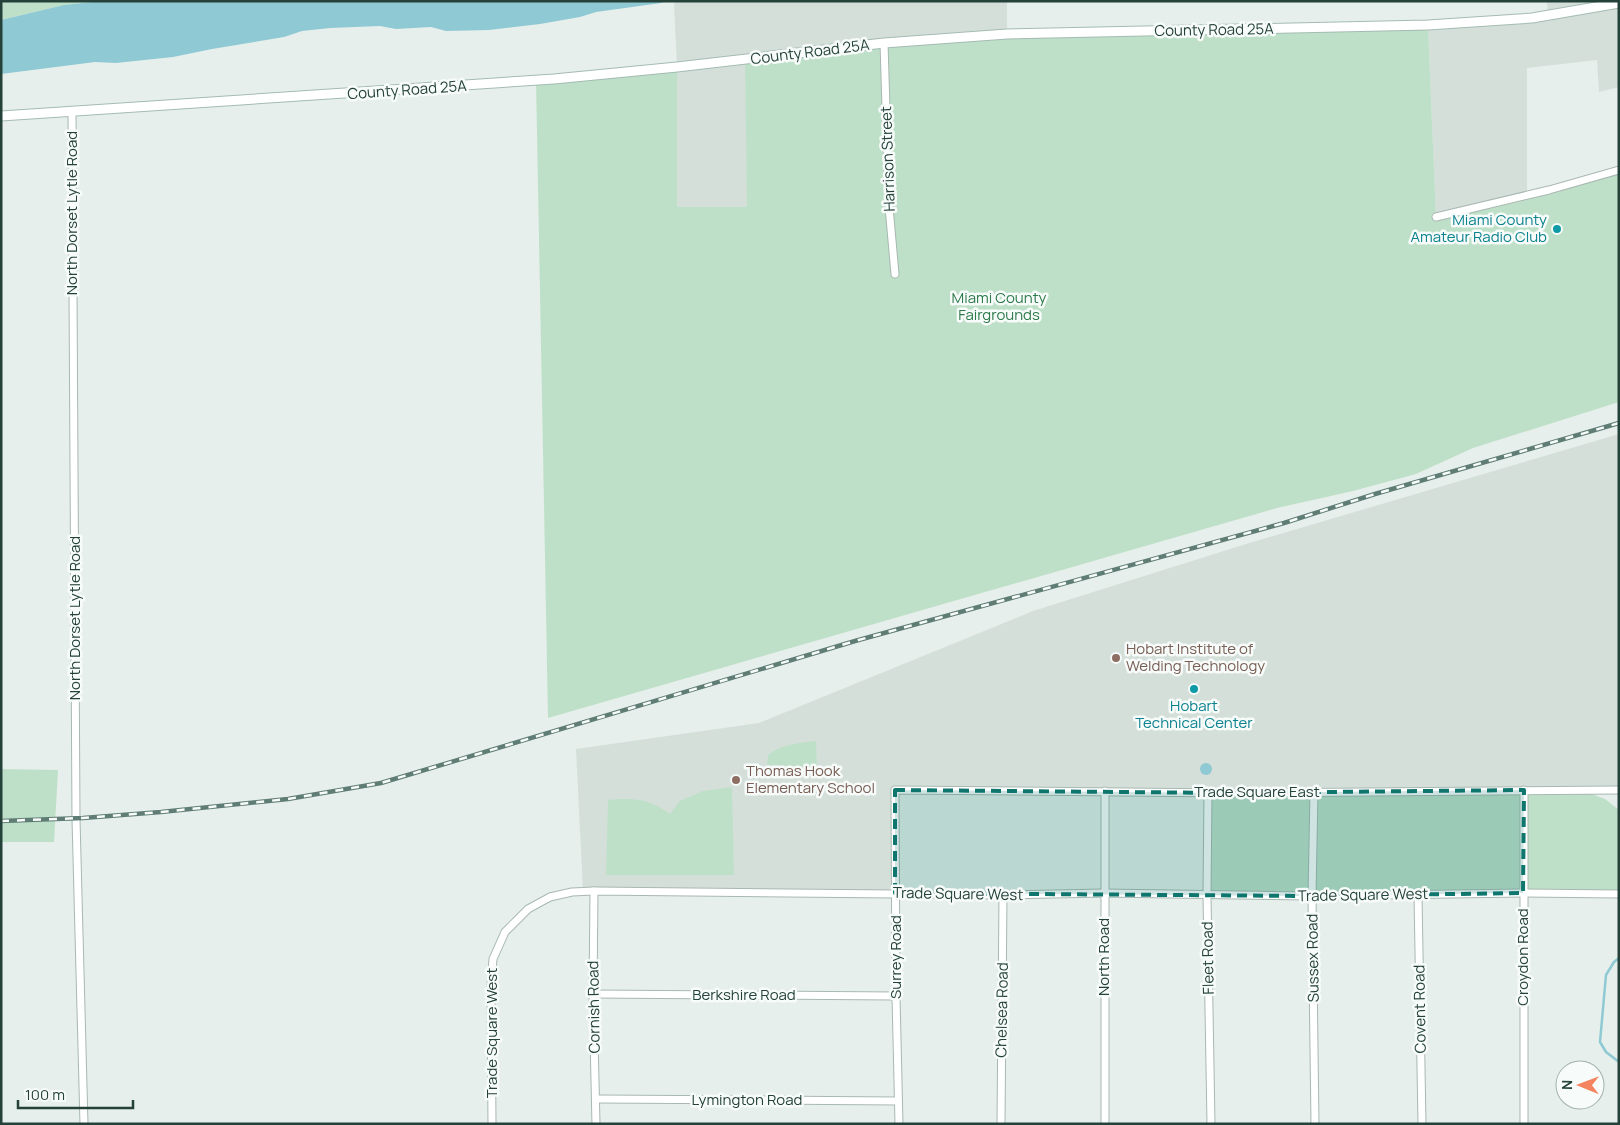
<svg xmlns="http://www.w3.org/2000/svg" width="1620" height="1125" viewBox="0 0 1620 1125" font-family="Manrope,sans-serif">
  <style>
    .built { fill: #d4dfda }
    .green { fill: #bfe0c8 }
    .water { fill: #8ec9d4 }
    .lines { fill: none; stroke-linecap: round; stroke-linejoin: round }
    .stream { stroke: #8ec9d4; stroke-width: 2.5 }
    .minor-casing { stroke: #a8b8b2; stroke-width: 9 }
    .secondary-casing { stroke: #a4bbb3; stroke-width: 11 }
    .minor { stroke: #fff; stroke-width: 7 }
    .secondary { stroke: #fff; stroke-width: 9 }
    .rail-casing { stroke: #5f7d75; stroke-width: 4.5 }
    .rail { stroke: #f7fbf9; stroke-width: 2.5; stroke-dasharray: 8; stroke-linecap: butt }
    .marked { fill: #0f766e; fill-opacity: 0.2; stroke: #0f766e; stroke-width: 4; stroke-dasharray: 10 6; stroke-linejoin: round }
    .culture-dot { fill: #0f9aa8; stroke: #f7fbf9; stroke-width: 2 }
    .education-dot { fill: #8d6e63; stroke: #f7fbf9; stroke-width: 2 }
    .labels { text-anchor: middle; stroke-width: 5; stroke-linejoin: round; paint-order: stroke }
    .street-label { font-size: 15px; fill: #24423a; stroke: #f7fbf9 }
    .culture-label { font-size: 15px; fill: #0d838f; stroke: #f7fbf9; text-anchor: end }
    .park-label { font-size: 15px; fill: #2d7a4b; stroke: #f7fbf9 }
    .education-label { font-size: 15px; fill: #785e54; stroke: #f7fbf9; text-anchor: start }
  </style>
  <rect width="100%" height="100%" fill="#e6efeb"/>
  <g class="built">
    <path d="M682,1H1007V34L747,207L676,208L677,67L674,3Z"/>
    <path d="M1547,1H1619V87L1599,92L1597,60L1527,68V195L1436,217L1428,25L1548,15Z"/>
    <path d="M1619,434V790H896L895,893L583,891L576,749L759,723L1033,611L1246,544Z"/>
  </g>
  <g class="green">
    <path d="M1,1H102L64,5L1,20Z"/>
    <path d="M1428,25L1436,217L1619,170V402L1473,448L1416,474L1353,491L1277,508L548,718L536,80L677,67V207H747L745,60L1007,34Z"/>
    <path d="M816,741L817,767L767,765L768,755C782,744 798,743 816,741Z"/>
    <path d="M1,769L58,770L54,842H1Z"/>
    <path d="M732,787L734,875H606L608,800C636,798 647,798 670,814L680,801L703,791Z"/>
    <path d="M1581,790L1605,799L1619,810V894L1207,895L1208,792Z"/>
  </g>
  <g class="water">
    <path d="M102,1H666L661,3L596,12L580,17L540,24L489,30L446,31L431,27L396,29L380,26L330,28L302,31L284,37L212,49L173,57L116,63L95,62L1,74V20L64,5Z"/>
    <circle cx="1206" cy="769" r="6"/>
  </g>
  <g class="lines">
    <path class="stream" d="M1619,958L1614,962L1606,975L1600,1042L1606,1052L1619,1062"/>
    <g class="minor-casing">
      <g id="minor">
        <path d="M884,43L889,207L895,274"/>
        <path d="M72,112L76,819L84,1124"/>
        <path d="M1436,217L1549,190L1619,170"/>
        <path d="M1105,791V1124"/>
        <path d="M1208,792L1207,895L1211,1124"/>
        <path d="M1314,792L1312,896L1315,1124"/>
        <path d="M594,891L593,994L596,1124"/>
        <path d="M1418,895L1422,1124"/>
        <path d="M593,994L896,996"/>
        <path d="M596,1099L898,1101"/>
        <path d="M492,1124L491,985L493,959L505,932L528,909L550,897L572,892L594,891L1003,895L1104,893L1312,896L1523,893L1619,894"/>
        <path d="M899,1124L896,996L895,790L1231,793L1619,790"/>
        <path d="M1001,1124L1003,895"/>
        <path d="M1524,1124V790"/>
      </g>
    </g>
    <g class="secondary-casing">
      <path id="secondary" d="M1,116L554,79L677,67L884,43L1007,34L1428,25L1532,18L1619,3"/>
    </g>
    <use href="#minor" class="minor"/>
    <use href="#secondary" class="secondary"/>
    <g class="rail-casing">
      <path id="rail" d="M1,821L83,818L161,812L288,799L381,783L855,641L1284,523L1375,494L1619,423"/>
    </g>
    <use href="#rail" class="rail"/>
  </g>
  <path class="marked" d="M895,790L1231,793L1524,790L1523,893L1312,896L895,893Z"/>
  <g class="culture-dot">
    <circle cx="1557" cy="229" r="5"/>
    <circle cx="1194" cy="689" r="5"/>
  </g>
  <g class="education-dot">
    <circle cx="1116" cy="658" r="5"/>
    <circle cx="736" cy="780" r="5"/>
  </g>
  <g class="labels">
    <g class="street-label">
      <text transform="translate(1214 30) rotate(-1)" y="5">County Road 25A</text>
      <text transform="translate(810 52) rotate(-7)" y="5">County Road 25A</text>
      <text transform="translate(407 90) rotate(-4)" y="5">County Road 25A</text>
      <text transform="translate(888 159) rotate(-92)" y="5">Harrison Street</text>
      <text transform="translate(72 213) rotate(-90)" y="5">North Dorset Lytle Road</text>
      <text transform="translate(75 618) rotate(-90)" y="5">North Dorset Lytle Road</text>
      <text x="1257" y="797">Trade Square East</text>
      <text transform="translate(958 894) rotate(1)" y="5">Trade Square West</text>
      <text transform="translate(1363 895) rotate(-1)" y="5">Trade Square West</text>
      <text transform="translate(896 957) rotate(-90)" y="5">Surrey Road</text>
      <text transform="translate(1104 957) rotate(-90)" y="5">North Road</text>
      <text transform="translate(1523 957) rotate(-90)" y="5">Croydon Road</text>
      <text transform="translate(1208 958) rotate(-91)" y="5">Fleet Road</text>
      <text transform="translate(1313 958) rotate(-91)" y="5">Sussex Road</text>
      <text x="744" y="1000">Berkshire Road</text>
      <text transform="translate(594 1007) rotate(-91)" y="5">Cornish Road</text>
      <text transform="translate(1420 1009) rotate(-91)" y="5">Covent Road</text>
      <text transform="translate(1002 1010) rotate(-89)" y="5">Chelsea Road</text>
      <text transform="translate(492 1033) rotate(-90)" y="5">Trade Square West</text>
      <text x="747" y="1105">Lymington Road</text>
    </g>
    <g class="culture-label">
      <text x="1547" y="225">Miami County<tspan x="1547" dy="17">Amateur Radio Club</tspan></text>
      <text x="1194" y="711" text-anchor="middle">Hobart<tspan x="1194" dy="17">Technical Center</tspan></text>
    </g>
    <g class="park-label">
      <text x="999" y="303">Miami County<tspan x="999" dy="17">Fairgrounds</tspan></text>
    </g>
    <g class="education-label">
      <text x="1126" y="654">Hobart Institute of<tspan x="1126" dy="17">Welding Technology</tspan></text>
      <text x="746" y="776">Thomas Hook<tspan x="746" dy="17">Elementary School</tspan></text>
    </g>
  </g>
  <rect width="1620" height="1125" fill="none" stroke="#24423a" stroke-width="5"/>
  <g transform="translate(1580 1085) rotate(271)"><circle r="24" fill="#f7fbf9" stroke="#a3b1ad"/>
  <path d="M0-4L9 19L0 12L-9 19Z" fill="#f4845f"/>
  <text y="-8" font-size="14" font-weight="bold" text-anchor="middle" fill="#24423a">N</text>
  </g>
  <path d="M18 1100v8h115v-8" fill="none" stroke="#24423a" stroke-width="2.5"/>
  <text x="25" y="1100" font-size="15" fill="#24423a" stroke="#f7fbf9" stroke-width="4" paint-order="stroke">100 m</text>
</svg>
